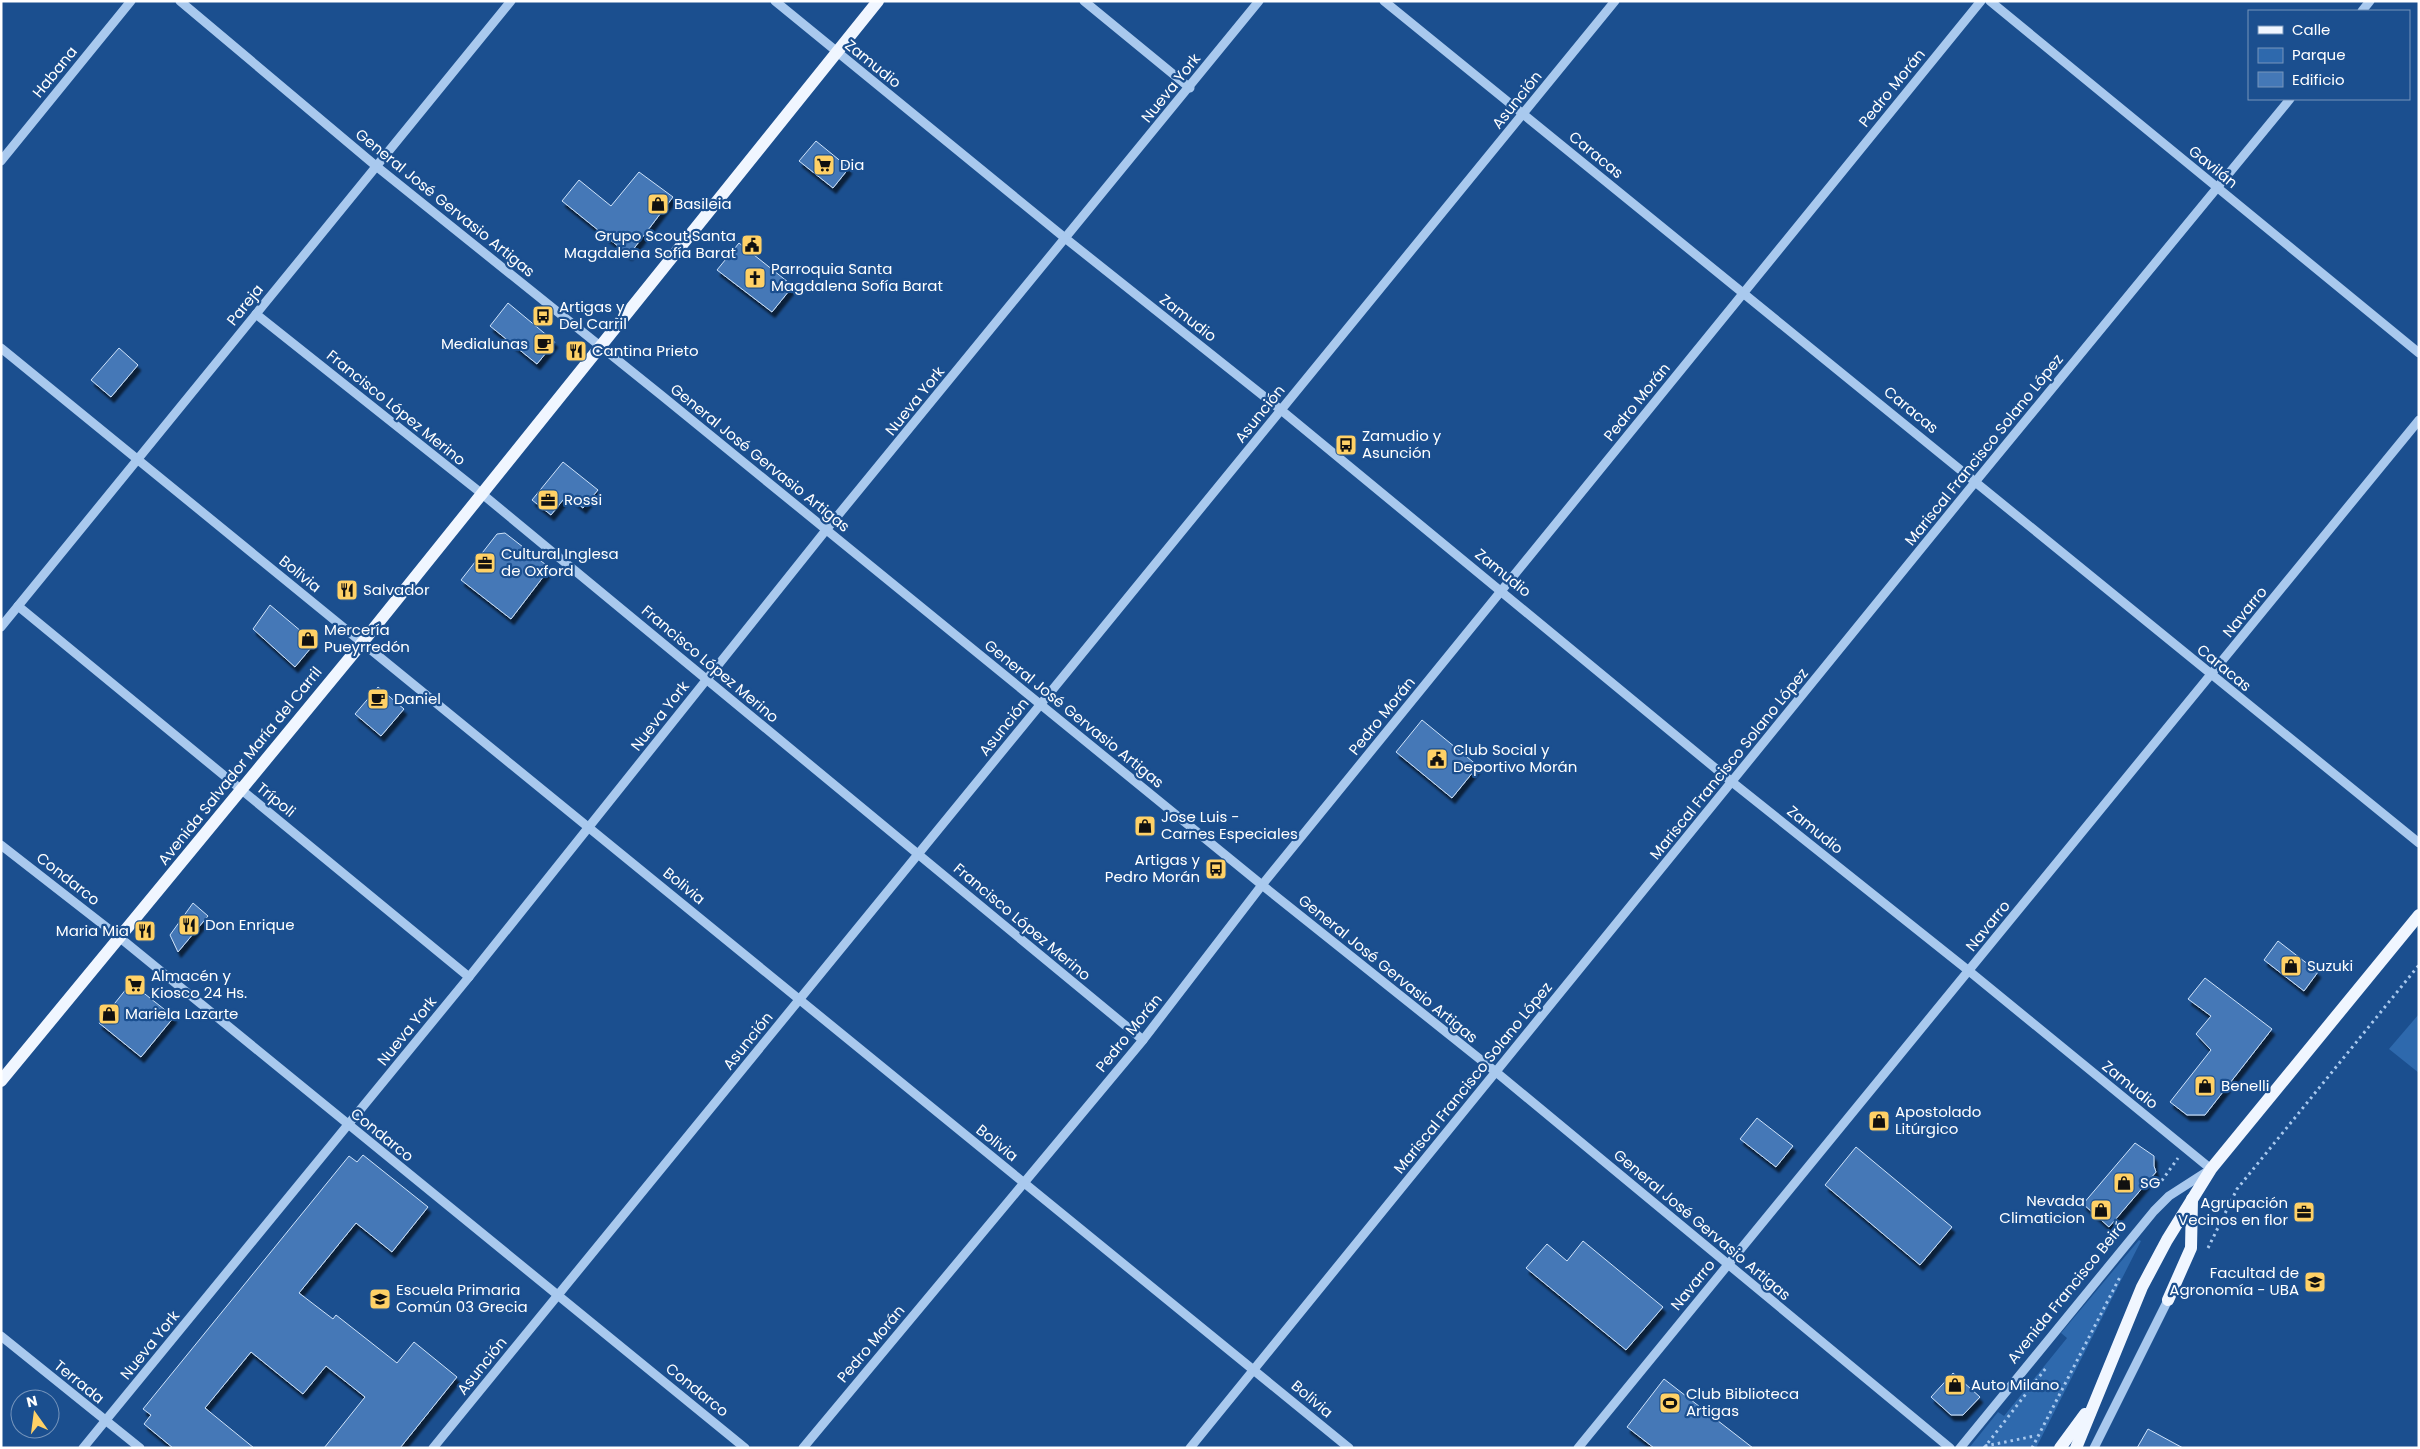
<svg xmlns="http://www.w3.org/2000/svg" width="2420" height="1449" viewBox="0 0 2420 1449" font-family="Poppins,sans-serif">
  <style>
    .green { fill: #2e69ad }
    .building { fill: #4478b7; stroke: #cfe3fa; filter: url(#shadow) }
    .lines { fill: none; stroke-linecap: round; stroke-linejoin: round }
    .path { stroke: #a9c9ee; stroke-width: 3; stroke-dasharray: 2.5 4; stroke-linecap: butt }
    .minor { stroke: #a9c9ee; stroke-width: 9 }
    .major { stroke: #f0f6ff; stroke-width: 12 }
    .labels { text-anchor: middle; stroke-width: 4.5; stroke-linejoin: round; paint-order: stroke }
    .street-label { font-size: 15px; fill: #fff; stroke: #1b4f8f }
    .poi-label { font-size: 15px; fill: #fff; stroke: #1b4f8f; text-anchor: start }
  </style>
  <defs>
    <filter id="shadow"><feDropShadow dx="3" dy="5.5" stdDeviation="1" flood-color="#0009"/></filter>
  </defs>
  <rect width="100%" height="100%" fill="#1b4f8f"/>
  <g class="green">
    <path d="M2419,1014V1073L2389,1049Z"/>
    <path d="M2139,1240L2141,1241L2036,1448H1969L1998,1412L2004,1416L2067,1338L2061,1333Z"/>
  </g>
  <g class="building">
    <path d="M816,141L849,168L833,188L799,161Z"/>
    <path d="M639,172L673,197L629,255L562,201L579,180L611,206Z"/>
    <path d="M739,243L793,286L772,312L717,270Z"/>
    <path d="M508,303L555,342L537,364L490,326Z"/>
    <path d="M119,348L138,365L111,397L91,380Z"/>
    <path d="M563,462L598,490L583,508L567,495L551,515L532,500Z"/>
    <path d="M505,533L550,568L511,619L461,580L497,534Z"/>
    <path d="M270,605L315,643L295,667L253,629Z"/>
    <path d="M378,687L404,709L381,736L355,714Z"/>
    <path d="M1422,720L1478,766L1452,798L1396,752Z"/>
    <path d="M193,903L208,916L178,952L170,935Z"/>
    <path d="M2278,941L2318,972L2304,991L2264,960Z"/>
    <path d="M2205,978L2272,1029L2205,1115H2187L2170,1102L2211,1050L2196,1034L2211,1016L2188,999Z"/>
    <path d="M131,983L174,1017L141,1057L99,1023Z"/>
    <path d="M1757,1118L1793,1146L1776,1167L1740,1139Z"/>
    <path d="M2135,1143L2154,1156V1166L2156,1172L2109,1227L2083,1204Z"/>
    <path d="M1856,1147L1952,1227L1920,1265L1825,1185Z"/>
    <path d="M363,1155L428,1207L392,1252L356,1223L299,1293L333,1319L336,1315L397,1363L414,1342L457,1377L400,1448H324L365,1397L326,1366L303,1394L251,1352L205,1408L254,1448H173L144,1424L151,1415L143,1409L349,1156L357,1162Z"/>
    <path d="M1583,1241L1663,1307L1626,1350L1526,1268L1547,1244L1567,1261Z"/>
    <path d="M1953,1373L1980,1397L1963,1415H1951L1931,1397Z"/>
    <path d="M1664,1379L1753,1448H1654L1627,1427Z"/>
    <path d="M2148,1429L2183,1448H2137Z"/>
  </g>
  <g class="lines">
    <g class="path">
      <path d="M2158,1186L2178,1158"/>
      <path d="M2208,1248L2237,1189L2419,965"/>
      <path d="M1985,1446L2035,1436"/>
      <path d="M1984,1448L2046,1368"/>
      <path d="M2032,1448L2121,1275"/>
    </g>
    <g class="minor">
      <path d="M180,1L376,166L661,395L1262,885L1496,1072L1950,1448"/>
      <path d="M775,1L1065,238L1281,410L1732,782L1969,971L2211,1169L2169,1196L2154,1211L1960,1448"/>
      <path d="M1084,1L1190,88"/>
      <path d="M1384,1L2419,843"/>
      <path d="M1990,1L2419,353"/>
      <path d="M2362,11L2370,1"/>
      <path d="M1,161L131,1"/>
      <path d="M256,314L481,493L1143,1040"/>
      <path d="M1,348L1349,1448"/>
      <path d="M18,606L469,977"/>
      <path d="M1,627L511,1"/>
      <path d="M1,845L119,937L745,1448"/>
      <path d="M1,1336L140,1448"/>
      <path d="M83,1448L469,977L826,530L1259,1"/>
      <path d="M433,1448L1615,1"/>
      <path d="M803,1448L1143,1040L1262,885L1981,1"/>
      <path d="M1190,1448L1976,481L2290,99"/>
      <path d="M1578,1448L2419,420"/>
      <path d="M2094,1448L2168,1300"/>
    </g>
    <g class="major">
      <path d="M1,1081L362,643L878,1"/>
      <path d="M2168,1300L2191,1248L2192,1199"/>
      <path d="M2060,1448L2085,1414"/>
      <path d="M2076,1448L2142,1287L2167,1240L2211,1169L2419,915"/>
    </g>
  </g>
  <defs>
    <g id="supermarket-square" transform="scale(1.125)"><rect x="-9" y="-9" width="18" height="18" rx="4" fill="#ffd166" stroke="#1b4f8f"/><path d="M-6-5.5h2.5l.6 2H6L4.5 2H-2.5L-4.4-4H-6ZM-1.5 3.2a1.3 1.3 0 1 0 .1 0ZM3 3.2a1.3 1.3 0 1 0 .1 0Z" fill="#111"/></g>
    <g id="shop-square" transform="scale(1.125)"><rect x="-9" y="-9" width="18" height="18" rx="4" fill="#ffd166" stroke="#1b4f8f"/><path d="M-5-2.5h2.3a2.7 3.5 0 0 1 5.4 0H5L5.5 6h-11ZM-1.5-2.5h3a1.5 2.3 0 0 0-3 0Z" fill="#111"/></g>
    <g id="civic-square" transform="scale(1.125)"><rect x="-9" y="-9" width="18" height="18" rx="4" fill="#ffd166" stroke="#1b4f8f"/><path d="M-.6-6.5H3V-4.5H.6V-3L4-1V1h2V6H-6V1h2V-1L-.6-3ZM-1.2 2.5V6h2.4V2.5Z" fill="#111"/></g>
    <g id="church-square" transform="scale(1.125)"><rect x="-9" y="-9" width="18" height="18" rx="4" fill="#ffd166" stroke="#1b4f8f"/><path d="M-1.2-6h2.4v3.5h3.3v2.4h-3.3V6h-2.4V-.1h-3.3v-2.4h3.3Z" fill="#111"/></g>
    <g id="bus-square" transform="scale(1.125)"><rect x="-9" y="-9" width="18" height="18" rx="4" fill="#ffd166" stroke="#1b4f8f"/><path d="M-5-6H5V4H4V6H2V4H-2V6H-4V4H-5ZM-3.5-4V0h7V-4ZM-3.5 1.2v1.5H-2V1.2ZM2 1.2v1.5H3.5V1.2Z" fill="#111"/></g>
    <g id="cafe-square" transform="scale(1.125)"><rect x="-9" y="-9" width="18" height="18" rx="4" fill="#ffd166" stroke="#1b4f8f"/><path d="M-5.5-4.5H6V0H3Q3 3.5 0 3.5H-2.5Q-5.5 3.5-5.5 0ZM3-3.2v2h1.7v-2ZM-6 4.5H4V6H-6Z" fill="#111"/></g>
    <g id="restaurant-square" transform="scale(1.125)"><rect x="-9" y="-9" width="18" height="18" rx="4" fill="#ffd166" stroke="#1b4f8f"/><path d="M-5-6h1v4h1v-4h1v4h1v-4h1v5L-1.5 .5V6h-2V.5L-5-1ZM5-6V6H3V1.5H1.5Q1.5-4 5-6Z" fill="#111"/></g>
    <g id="office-square" transform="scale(1.125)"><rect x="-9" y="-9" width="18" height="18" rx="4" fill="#ffd166" stroke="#1b4f8f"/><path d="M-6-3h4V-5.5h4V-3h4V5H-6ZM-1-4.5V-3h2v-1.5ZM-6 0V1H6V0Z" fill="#111"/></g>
    <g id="university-square" transform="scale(1.125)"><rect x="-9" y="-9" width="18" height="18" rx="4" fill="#ffd166" stroke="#1b4f8f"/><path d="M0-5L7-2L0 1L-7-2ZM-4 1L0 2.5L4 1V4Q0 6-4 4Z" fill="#111"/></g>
    <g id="school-square" transform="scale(1.125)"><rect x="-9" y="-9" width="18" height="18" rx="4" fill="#ffd166" stroke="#1b4f8f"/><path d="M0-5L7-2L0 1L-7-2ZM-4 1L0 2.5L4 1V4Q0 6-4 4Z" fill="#111"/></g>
    <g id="stadium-square" transform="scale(1.125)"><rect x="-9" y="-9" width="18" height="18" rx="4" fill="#ffd166" stroke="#1b4f8f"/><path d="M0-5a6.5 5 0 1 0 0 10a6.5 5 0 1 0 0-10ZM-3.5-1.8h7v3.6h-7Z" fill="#111"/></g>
  </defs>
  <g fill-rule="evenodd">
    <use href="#supermarket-square" x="824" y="165"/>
    <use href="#shop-square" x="658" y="204"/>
    <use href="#civic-square" x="752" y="245"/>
    <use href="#church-square" x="755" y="278"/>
    <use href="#bus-square" x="543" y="316"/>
    <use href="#cafe-square" x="544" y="344"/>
    <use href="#restaurant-square" x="576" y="351"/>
    <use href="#bus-square" x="1346" y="445"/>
    <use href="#office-square" x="548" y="500"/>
    <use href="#office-square" x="485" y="563"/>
    <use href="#restaurant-square" x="347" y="590"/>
    <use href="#shop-square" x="308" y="639"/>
    <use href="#cafe-square" x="378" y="699"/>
    <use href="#civic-square" x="1437" y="759"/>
    <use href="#shop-square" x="1145" y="826"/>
    <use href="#bus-square" x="1216" y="869"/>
    <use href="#restaurant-square" x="189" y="925"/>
    <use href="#restaurant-square" x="145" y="931"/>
    <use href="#shop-square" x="2291" y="966"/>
    <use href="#supermarket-square" x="135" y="985"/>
    <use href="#shop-square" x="109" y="1014"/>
    <use href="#shop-square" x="2205" y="1086"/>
    <use href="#shop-square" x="1879" y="1121"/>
    <use href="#shop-square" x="2124" y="1183"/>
    <use href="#shop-square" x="2101" y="1210"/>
    <use href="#office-square" x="2304" y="1212"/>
    <use href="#university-square" x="2315" y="1282"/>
    <use href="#school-square" x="380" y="1299"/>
    <use href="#shop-square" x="1955" y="1385"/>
    <use href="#stadium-square" x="1670" y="1403"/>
  </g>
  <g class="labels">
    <g class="street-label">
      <text transform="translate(873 64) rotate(39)" y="5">Zamudio</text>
      <text transform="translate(55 72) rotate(-51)" y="5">Habana</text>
      <text transform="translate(1171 88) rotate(-51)" y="5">Nueva York</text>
      <text transform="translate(1892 88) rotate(-51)" y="5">Pedro Morán</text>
      <text transform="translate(1517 100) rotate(-51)" y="5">Asunción</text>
      <text transform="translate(1596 155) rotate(39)" y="5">Caracas</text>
      <text transform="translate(2213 167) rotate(39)" y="5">Gavilán</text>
      <text transform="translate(445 203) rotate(39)" y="5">General José Gervasio Artigas</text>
      <text transform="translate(245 305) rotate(-51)" y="5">Pareja</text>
      <text transform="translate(1188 318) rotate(38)" y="5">Zamudio</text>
      <text transform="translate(915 401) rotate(-51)" y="5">Nueva York</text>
      <text transform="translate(1637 402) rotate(-51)" y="5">Pedro Morán</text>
      <text transform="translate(396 408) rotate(39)" y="5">Francisco López Merino</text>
      <text transform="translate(1911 410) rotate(39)" y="5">Caracas</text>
      <text transform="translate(1260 414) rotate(-51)" y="5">Asunción</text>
      <text transform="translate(1984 450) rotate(-51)" y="5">Mariscal Francisco Solano López</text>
      <text transform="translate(760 458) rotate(39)" y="5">General José Gervasio Artigas</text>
      <text transform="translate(1503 573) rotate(39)" y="5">Zamudio</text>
      <text transform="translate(300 574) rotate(39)" y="5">Bolivia</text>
      <text transform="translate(2245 612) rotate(-51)" y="5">Navarro</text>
      <text transform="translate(710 664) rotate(40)" y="5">Francisco López Merino</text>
      <text transform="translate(2224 668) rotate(39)" y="5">Caracas</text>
      <text transform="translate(1074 714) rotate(39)" y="5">General José Gervasio Artigas</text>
      <text transform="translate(660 716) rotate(-52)" y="5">Nueva York</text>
      <text transform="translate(1382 716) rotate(-51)" y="5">Pedro Morán</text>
      <text transform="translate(1004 727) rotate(-51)" y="5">Asunción</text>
      <text transform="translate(1729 764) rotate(-51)" y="5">Mariscal Francisco Solano López</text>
      <text transform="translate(240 766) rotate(-51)" y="5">Avenida Salvador María del Carril</text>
      <text transform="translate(276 800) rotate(39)" y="5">Trípoli</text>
      <text transform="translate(1815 830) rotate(39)" y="5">Zamudio</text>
      <text transform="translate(68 879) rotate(38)" y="5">Condarco</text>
      <text transform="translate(684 886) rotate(39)" y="5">Bolivia</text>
      <text transform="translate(1022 922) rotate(40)" y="5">Francisco López Merino</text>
      <text transform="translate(1988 926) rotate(-51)" y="5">Navarro</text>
      <text transform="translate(1388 969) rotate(39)" y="5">General José Gervasio Artigas</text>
      <text transform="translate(407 1031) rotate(-51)" y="5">Nueva York</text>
      <text transform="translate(1129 1033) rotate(-51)" y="5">Pedro Morán</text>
      <text transform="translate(748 1041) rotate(-51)" y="5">Asunción</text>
      <text transform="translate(1473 1078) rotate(-51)" y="5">Mariscal Francisco Solano López</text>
      <text transform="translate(2130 1085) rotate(39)" y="5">Zamudio</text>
      <text transform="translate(382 1135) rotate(39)" y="5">Condarco</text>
      <text transform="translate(997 1143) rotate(39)" y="5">Bolivia</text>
      <text transform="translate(1702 1225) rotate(40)" y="5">General José Gervasio Artigas</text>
      <text transform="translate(1693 1285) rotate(-51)" y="5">Navarro</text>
      <text transform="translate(2067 1292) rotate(-51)" y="5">Avenida Francisco Beiró</text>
      <text transform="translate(871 1344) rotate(-50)" y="5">Pedro Morán</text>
      <text transform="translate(150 1345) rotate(-51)" y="5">Nueva York</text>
      <text transform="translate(482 1366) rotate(-51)" y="5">Asunción</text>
      <text transform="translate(79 1382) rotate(39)" y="5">Terrada</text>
      <text transform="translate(697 1390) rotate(39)" y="5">Condarco</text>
      <text transform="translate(1312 1399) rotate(40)" y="5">Bolivia</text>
    </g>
    <g class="poi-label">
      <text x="840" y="170">Dia</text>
      <text x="674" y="209">Basileia</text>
      <text x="736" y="241" text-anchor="end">Grupo Scout Santa<tspan x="736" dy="17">Magdalena Sofía Barat</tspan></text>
      <text x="771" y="274">Parroquia Santa<tspan x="771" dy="17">Magdalena Sofía Barat</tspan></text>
      <text x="559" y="312">Artigas y<tspan x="559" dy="17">Del Carril</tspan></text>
      <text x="528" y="349" text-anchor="end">Medialunas</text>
      <text x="592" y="356">Cantina Prieto</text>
      <text x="1362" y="441">Zamudio y<tspan x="1362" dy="17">Asunción</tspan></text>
      <text x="564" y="505">Rossi</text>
      <text x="501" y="559">Cultural Inglesa<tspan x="501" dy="17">de Oxford</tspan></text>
      <text x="363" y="595">Salvador</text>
      <text x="324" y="635">Mercería<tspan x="324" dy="17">Pueyrredón</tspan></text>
      <text x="394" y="704">Daniel</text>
      <text x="1453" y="755">Club Social y<tspan x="1453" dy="17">Deportivo Morán</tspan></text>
      <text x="1161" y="822">Jose Luis -<tspan x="1161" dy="17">Carnes Especiales</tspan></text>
      <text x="1200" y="865" text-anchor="end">Artigas y<tspan x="1200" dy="17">Pedro Morán</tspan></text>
      <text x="205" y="930">Don Enrique</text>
      <text x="129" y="936" text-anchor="end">Maria Mia</text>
      <text x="2307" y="971">Suzuki</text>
      <text x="151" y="981">Almacén y<tspan x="151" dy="17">Kiosco 24 Hs.</tspan></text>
      <text x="125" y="1019">Mariela Lazarte</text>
      <text x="2221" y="1091">Benelli</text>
      <text x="1895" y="1117">Apostolado<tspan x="1895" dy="17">Litúrgico</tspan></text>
      <text x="2140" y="1188">SG</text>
      <text x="2085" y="1206" text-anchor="end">Nevada<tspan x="2085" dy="17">Climaticion</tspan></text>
      <text x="2288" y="1208" text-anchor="end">Agrupación<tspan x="2288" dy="17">Vecinos en flor</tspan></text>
      <text x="2299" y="1278" text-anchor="end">Facultad de<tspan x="2299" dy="17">Agronomía - UBA</tspan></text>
      <text x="396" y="1295">Escuela Primaria<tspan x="396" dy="17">Común 03 Grecia</tspan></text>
      <text x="1971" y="1390">Auto Milano</text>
      <text x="1686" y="1399">Club Biblioteca<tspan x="1686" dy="17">Artigas</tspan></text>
    </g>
  </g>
  <rect width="2420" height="1449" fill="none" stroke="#ffffff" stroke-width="5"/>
  <rect x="2248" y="10" width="162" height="90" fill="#1b4f8f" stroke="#7695bc"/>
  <rect x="2258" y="26" width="25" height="8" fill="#f0f6ff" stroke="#7695bc"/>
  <text x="2292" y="35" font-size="15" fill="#ffffff">Calle</text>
  <rect x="2258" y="48" width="25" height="15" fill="#2e69ad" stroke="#7695bc"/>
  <text x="2292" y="60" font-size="15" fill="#ffffff">Parque</text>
  <rect x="2258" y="72" width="25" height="15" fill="#4478b7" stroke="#7695bc"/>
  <text x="2292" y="85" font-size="15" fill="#ffffff">Edificio</text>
  <g transform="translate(35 1414) rotate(346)"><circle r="24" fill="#1b4f8f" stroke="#7695bc"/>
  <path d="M0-4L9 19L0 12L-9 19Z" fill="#ffd166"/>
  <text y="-8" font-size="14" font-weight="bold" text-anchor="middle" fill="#ffffff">N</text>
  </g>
</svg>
